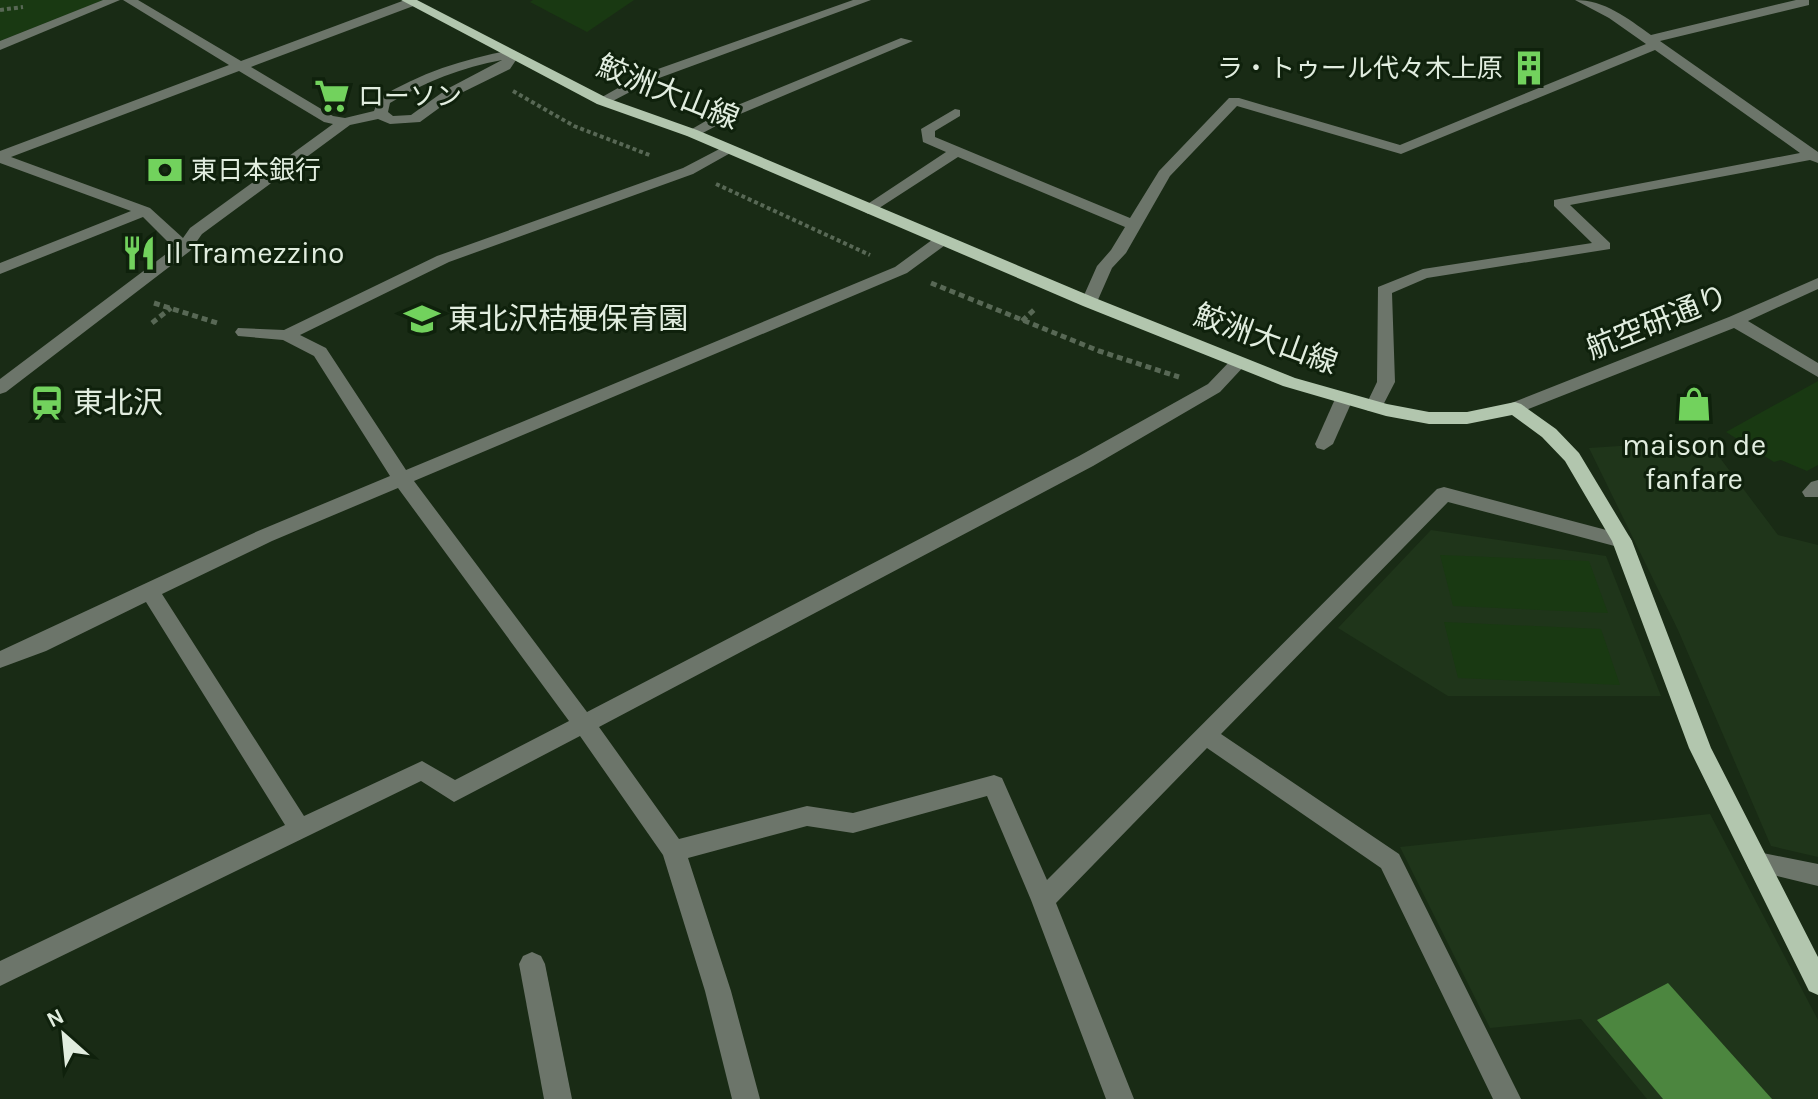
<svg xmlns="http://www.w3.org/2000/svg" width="1818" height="1099" viewBox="0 0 1818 1099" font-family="Karla,'Noto Sans JP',sans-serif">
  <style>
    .built { fill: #1f351a }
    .green { fill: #193912 }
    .water { fill: #4c863f }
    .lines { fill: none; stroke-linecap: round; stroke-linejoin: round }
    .path-far1 { stroke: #586855; stroke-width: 4; stroke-dasharray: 4 3; stroke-linecap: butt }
    .path { stroke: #586855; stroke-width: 5; stroke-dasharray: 6 4; stroke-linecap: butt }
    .minor { fill: #6c756a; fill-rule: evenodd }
    .major { fill: #b2c6ae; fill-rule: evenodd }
    .labels { text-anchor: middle; stroke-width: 6; stroke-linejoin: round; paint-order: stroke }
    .far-poi-label { font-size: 26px; fill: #e1eddf; stroke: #0f210c; text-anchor: start }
    .street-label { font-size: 30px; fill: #e1eddf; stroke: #0f210c }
    .poi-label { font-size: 30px; fill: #e1eddf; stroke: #0f210c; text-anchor: start }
  </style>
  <rect width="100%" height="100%" fill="#192b15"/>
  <g class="built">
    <path d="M1695,441L1714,450L1778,535L1818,545V857L1771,846L1678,630L1589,448Z"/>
    <path d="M1431,530L1606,556L1661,696H1448L1338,628Z"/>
    <path d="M1710,814L1818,1020V1099H1647L1581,1019L1490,1028L1400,847Z"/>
  </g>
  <g class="green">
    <path d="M0,0H104L0,41Z"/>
    <path d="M533,0H634L587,32L530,2Z"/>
    <path d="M1818,381V465L1807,471L1781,460L1774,462L1726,432Z"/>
    <path d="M1440,555L1589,561L1608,613L1453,606Z"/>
    <path d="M1444,622L1601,629L1620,685L1458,678Z"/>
  </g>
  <path class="water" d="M1668,983L1772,1099H1663L1597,1020Z"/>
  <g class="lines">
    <g class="path-far1">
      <path d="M0,10L23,7"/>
      <path d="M513,91L574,126L652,156"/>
      <path d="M716,184L870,255"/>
    </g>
    <g class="path">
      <path d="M931,283L1099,351L1179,377"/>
      <path d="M154,303L217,323"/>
      <path d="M1022,321L1036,308"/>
      <path d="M152,323L171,308"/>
    </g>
    <g class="minor">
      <path d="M103,0H120L0,50V41Z"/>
      <path d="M123,0H138L241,61L405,0H416V5L251,67L333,116L345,118L374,111L379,98C420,73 466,58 513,50L520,54L510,69L457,95L420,122L390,124L378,119L350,125L202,234L190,251L6,392L0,394V379L174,248L143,217L0,274V263L131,211L0,163V151L229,65ZM502,60L447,89L411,115L393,116L388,112L390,103C424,82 463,67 502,60ZM239,71L324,122L333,124L190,228L183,238L150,208L11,157Z"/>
      <path d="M853,0H871L651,81L607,104L602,105L595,101L641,75Z"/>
      <path d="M1575,0C1605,0 1627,18 1651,35L1796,0H1809V5L1660,41L1818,152V163L1810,160L1570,205L1610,243V249L1427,278L1392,293L1395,382L1380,411H1368L1365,407L1377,382L1378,287L1423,269L1592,243L1554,206V200L1800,153L1655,50L1401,154L1237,106L1170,176L1126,253L1112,268L1097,302L1089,307L1081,302L1097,266L1111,250L1125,227L958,157L873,212L868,214L860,209L946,152L923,142L921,129L955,109L960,110V116L935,131V137L1130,218L1159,171L1229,98H1239L1400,145L1646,44L1609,18Z"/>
      <path d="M901,38L913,41L733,117L697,136H687L685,133L723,111Z"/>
      <path d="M729,144L736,148L734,151L693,174L449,262L300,335L326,348L406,470L895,267L936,237H948V243L907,273L414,481L587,712L1079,456L1208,384L1232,359L1238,357L1247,363L1220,392L1093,466L599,727L679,839L807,806L853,813L994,775L1002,778L1047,880L1437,489L1444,487L1629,536L1632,541L1622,548L1448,502L1221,734L1399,854L1521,1099H1493L1381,868L1207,748L1056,903L1134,1099H1106L1031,900L987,796L853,833L807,826L688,858L731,991L760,1099H732L705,991L663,855L580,736L454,802L421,781L0,986V961L285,825L146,602L46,651L0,668V651L258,531L390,476L314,356L283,340L238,336L235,332L238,328L284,330L437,256L683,168ZM398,488L569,721L455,780L422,761L304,816L162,594L272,541Z"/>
      <path d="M1818,278V289L1748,321L1818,363V377L1734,328L1521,412H1509L1506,408L1509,404L1729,317Z"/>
      <path d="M1344,393L1353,399L1333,444L1324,450L1317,448L1315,444L1335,399Z"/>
      <path d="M1818,480V497H1805L1802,492L1811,482Z"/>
      <path d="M1758,852L1818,864V886L1749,869L1746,862L1749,855Z"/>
      <path d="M532,952L541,956L545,964L572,1099H544L519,964L523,956Z"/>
    </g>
    <path class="major" d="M401,0H417L607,98L697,130L1095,298L1295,378L1387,404L1429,412H1467L1515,402L1521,404L1556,429L1579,453L1632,541L1711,748L1818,957V995L1809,991L1689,748L1612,541L1565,461L1542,437L1512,415L1467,424H1429L1386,416L1283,386L1083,306L687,136L597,104Z"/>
  </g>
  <defs>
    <g id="building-bare" transform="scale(2.76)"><path d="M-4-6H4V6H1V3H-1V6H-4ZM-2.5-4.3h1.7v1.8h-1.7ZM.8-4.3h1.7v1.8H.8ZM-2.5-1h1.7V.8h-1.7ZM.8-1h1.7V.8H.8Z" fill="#72d25d" stroke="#0f210c" stroke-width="2.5" paint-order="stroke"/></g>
    <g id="supermarket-bare" transform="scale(2.76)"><path d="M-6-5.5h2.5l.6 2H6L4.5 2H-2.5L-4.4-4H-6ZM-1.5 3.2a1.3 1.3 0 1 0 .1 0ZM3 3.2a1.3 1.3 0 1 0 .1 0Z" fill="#72d25d" stroke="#0f210c" stroke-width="2.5" paint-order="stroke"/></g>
    <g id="bank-bare" transform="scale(2.76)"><path d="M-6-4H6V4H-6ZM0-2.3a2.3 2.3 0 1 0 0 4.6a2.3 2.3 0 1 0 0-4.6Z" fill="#72d25d" stroke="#0f210c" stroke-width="2.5" paint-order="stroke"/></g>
    <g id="restaurant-bare" transform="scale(2.76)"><path d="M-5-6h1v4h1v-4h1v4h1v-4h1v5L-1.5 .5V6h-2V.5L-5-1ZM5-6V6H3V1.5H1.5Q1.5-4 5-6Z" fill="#72d25d" stroke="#0f210c" stroke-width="2.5" paint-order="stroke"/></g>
    <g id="school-bare" transform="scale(2.76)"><path d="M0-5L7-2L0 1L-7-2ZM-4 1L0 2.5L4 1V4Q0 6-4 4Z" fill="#72d25d" stroke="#0f210c" stroke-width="2.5" paint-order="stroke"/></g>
    <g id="station-bare" transform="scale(2.76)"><path d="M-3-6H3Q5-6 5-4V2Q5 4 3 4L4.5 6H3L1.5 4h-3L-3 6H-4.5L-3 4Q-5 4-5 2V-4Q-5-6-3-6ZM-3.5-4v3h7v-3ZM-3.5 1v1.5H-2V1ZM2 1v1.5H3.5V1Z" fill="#72d25d" stroke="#0f210c" stroke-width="2.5" paint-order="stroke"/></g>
    <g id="shop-bare" transform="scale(2.76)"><path d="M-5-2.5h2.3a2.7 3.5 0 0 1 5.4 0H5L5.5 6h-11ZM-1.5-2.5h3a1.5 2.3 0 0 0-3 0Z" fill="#72d25d" stroke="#0f210c" stroke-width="2.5" paint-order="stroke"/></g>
  </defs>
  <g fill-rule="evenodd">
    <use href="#building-bare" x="1529" y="68"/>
    <use href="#supermarket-bare" x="332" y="96"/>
    <use href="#bank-bare" x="165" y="170"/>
    <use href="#restaurant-bare" x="139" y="253"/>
    <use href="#school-bare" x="422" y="319"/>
    <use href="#station-bare" x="47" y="403"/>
    <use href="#shop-bare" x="1694" y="404"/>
  </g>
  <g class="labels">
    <g class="far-poi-label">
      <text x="1503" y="77" text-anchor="end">ラ・トゥール代々木上原</text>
      <text x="358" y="105">ローソン</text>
      <text x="191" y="179">東日本銀行</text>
    </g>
    <g class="street-label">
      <text transform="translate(668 92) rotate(22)" y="10">鮫洲大山線</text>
      <text transform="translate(1657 322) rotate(-22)" y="10">航空研通り</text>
      <text transform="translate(1266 339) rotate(20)" y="10">鮫洲大山線</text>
    </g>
    <g class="poi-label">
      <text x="165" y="263">Il Tramezzino</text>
      <text x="448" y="329">東北沢桔梗保育園</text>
      <text x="73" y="413">東北沢</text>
      <text x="1694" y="455" text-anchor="middle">maison de<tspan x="1694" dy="34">fanfare</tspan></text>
    </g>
  </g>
  <g transform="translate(64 1035) rotate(333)" stroke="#0f210c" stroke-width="6" paint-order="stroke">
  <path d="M0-6L14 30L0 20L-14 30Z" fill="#e1eddf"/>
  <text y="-12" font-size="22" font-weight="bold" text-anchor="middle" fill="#e1eddf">N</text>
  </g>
</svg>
